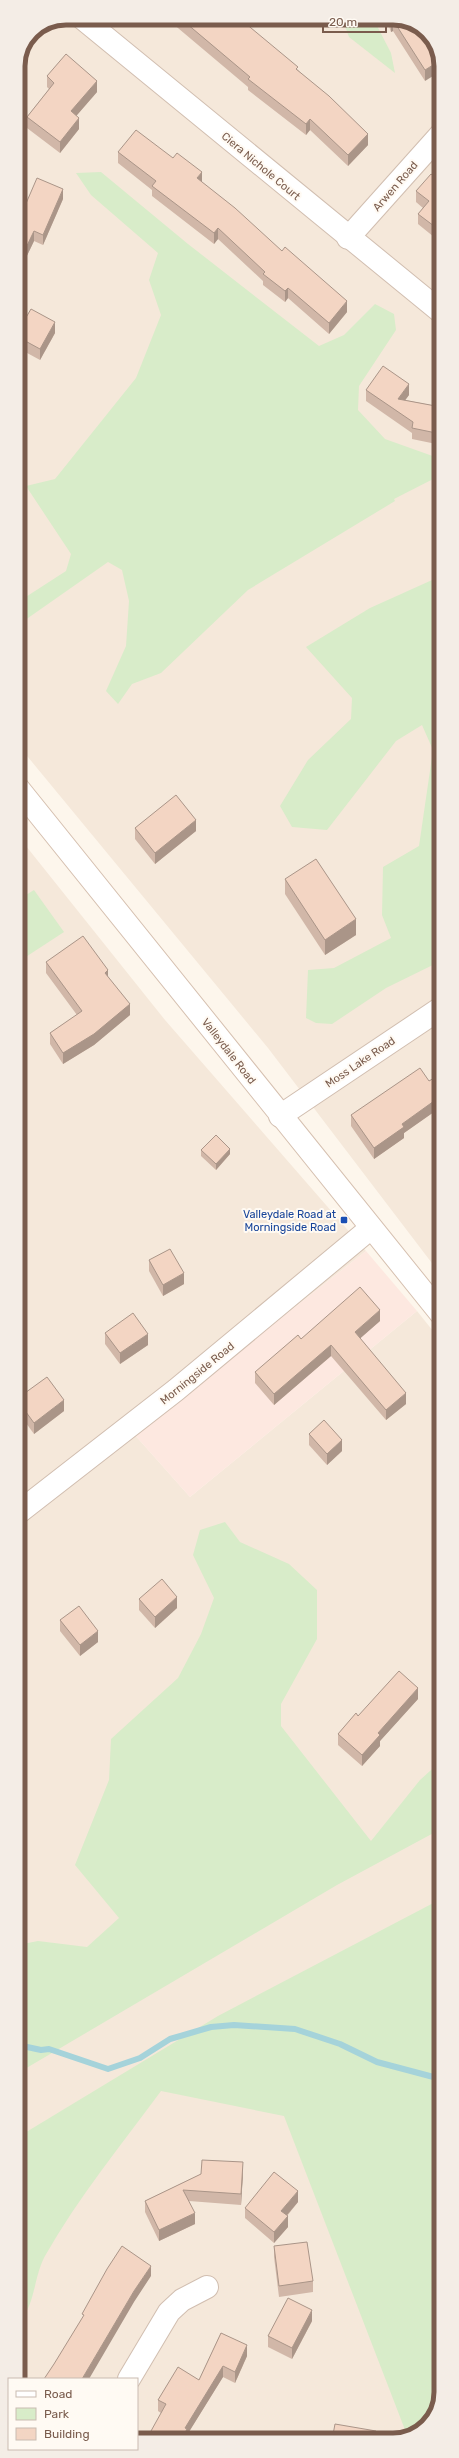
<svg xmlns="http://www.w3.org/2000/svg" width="459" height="2458" viewBox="0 0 459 2458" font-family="Rubik,sans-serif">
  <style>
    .residential { fill: #f5e8da }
    .commercial { fill: #fde8e0 }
    .green { fill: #d8ecc9 }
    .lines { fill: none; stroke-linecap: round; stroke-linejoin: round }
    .stream { stroke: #a5d3da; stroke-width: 6 }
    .street-casing { stroke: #d1beb0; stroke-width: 24 }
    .secondary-casing { stroke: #d6c0b0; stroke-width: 24 }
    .street { stroke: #fff; stroke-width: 22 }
    .secondary { stroke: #fff; stroke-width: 22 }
    .wall { fill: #d1b7a8 }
    .shaded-wall { fill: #aa9588 }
    .building { fill: #f3d5c3; stroke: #aa9588 }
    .transit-dot { fill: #1a4fb4; stroke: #fffaf3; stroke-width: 1.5 }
    .labels { text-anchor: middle; stroke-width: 4; stroke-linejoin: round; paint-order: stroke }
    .street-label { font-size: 11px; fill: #7a5c4d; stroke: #fffaf3 }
    .transit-label { font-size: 11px; fill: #164399; stroke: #fffaf3; text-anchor: end }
    .rim { fill: none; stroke: #7a5c4d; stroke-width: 5 }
  </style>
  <rect width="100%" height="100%" fill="#fdf6ec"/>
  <g class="residential">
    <path d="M66,18H399L441,59V1275L268,1048L18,745V66L32,32Z"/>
    <path d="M18,836L165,1020L366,1251L134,1434L190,1497L417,1311L441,1341V2392L429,2424L400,2440H137V2379H18Z"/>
  </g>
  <path class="commercial" d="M366,1251L417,1311L190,1497L134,1434Z"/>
  <g class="green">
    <path d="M342,18H373L391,53L395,73L349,37Z"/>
    <path d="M101,172L188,244L319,346L344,335L375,304L394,314L396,330L359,386L358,410L385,439L441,459V475L394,499L395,501L248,590L161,673L132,684L118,704L106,691L126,646L129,601L122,570L108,562L18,625V602L66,571L71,554L26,486L55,479L136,378L161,315L149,280L158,253L91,195L76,173Z"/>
    <path d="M441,576V961L386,988L332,1024L316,1023L306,1018L308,970L334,968L391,938L382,915L383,867L419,846L433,750L422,725L396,741L327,830L292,827L280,806L308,760L351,719L352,698L306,647L370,608Z"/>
    <path d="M34,890L64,932L18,962V900Z"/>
    <path d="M225,1522L240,1542L289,1564L317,1590V1639L281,1704V1726L371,1841L420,1780L441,1761V1829L337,1885L18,2073V1945L38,1941L87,1947L119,1918L75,1865L109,1780L111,1739L178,1678L201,1634L214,1598L193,1555L200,1530Z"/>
    <path d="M441,1899V2392L429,2424L407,2435L284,2116L161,2091C121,2145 78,2198 45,2256C33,2278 36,2305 18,2323V2137L218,2016Z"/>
  </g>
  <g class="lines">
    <path class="stream" d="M18,2045L41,2050L49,2049L108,2069L140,2058L170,2039L211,2027L234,2025L295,2029L340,2044L377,2062L441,2079"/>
    <g class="street-casing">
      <g id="street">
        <path d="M82,18L441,312"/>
        <path d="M348,238L441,134"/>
        <path d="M280,1116L441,1008"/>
        <path d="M18,1513L176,1390L371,1228"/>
        <path d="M129,2379L169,2312L182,2300L207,2287"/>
      </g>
    </g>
    <g class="secondary-casing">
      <path id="secondary" d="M18,788L441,1314"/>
    </g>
    <use href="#street" class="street"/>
    <use href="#secondary" class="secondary"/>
  </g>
  <g class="wall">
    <path d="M172,18H239L298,70L368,145L348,166L310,130L306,135L248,90V87L172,23Z"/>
    <path d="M386,18H399L427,32L425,81L393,31L391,32Z"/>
    <path d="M47,76L97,92L76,116L79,129L60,153L27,128V117L49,89L47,87Z"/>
    <path d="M118,152L202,182L347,312L329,334L288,298L285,302L263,285V281L218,239L214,244L152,196V190L118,163Z"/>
    <path d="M441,182V230L434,237L418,224V214L423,208L416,202V191Z"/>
    <path d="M63,199L43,245L34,241L22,266L18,264V222Z"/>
    <path d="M18,331L55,333L40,360L18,348Z"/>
    <path d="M366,390L409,395L405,400L441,407V445L412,439V433L366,401Z"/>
    <path d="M135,828L196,831L155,864L135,839Z"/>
    <path d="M285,879L356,935L325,955L285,894Z"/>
    <path d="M46,962L108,977L130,1015L94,1045L63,1064L50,1044V1033L77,1015L46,973Z"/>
    <path d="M441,1074V1107L404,1133V1138L374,1159L351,1126V1115L429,1081Z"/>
    <path d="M201,1150L230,1154L216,1170L201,1156Z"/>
    <path d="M149,1260L184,1284L163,1296L149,1271Z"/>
    <path d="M380,1321L360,1338L406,1404L386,1420L331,1356L274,1405L255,1383V1372L301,1339Z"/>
    <path d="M105,1333L148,1345L120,1364L105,1344Z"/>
    <path d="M18,1398L64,1411L34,1434L18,1412Z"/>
    <path d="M309,1434L342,1451L327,1465L309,1445Z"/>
    <path d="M139,1599L177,1608L155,1628L139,1610Z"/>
    <path d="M60,1620L98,1642L80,1656L60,1631Z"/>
    <path d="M441,1631V1658L433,1650V1639Z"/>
    <path d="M418,1699L380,1741V1746L362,1766L338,1745V1734L358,1716Z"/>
    <path d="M243,2173L241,2205L189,2201L195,2224L159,2241L145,2212V2201L201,2174Z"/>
    <path d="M298,2202L287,2216L288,2227L274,2243L245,2218V2208Z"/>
    <path d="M274,2246L313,2281V2292L279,2297L274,2257Z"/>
    <path d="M312,2321L292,2359L268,2347V2336Z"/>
    <path d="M221,2333L247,2356L235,2383L223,2377L187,2435V2440L161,2413L158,2411V2400L199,2380Z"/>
  </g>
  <g class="shaded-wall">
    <path d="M393,20V31L391,32V21Z"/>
    <path d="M441,60V71L425,81V70Z"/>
    <path d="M97,81V92L71,122V111Z"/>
    <path d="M79,118V129L60,153V142Z"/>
    <path d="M310,119V130L306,135V124Z"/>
    <path d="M368,134V145L348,166V155Z"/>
    <path d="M202,172V183L197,178Z"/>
    <path d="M63,189V199L43,245V235Z"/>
    <path d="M441,219V230L434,237V226Z"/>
    <path d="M218,228V239L214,244V233Z"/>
    <path d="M34,231V241L22,266V256Z"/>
    <path d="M288,288V298L285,302V291Z"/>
    <path d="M347,301V312L329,334V323Z"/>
    <path d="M55,322V333L40,360V349Z"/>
    <path d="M409,384V395L398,410V399Z"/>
    <path d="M196,820V831L155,864V853Z"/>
    <path d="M356,919V935L325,955V940Z"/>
    <path d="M108,970V981L105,973Z"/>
    <path d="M130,1004V1015L94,1045L63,1064V1053Z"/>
    <path d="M441,1096V1107L404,1133V1138L374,1159V1148L402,1124Z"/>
    <path d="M230,1149V1154L216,1170V1164Z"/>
    <path d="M184,1273V1284L163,1296V1285Z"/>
    <path d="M380,1310V1321L355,1343V1332Z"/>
    <path d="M148,1334V1345L120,1364V1353Z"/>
    <path d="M331,1345V1356L274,1405V1394Z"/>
    <path d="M406,1393V1404L386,1420V1410Z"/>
    <path d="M64,1400V1411L34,1434V1423Z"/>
    <path d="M342,1440V1451L327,1465V1454Z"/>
    <path d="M177,1597V1608L155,1628V1617Z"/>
    <path d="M98,1631V1642L80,1656V1645Z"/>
    <path d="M418,1688V1699L380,1741V1746L362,1766V1755L378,1733Z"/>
    <path d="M22,1690V1701L18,1705V1695Z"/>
    <path d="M243,2162V2173L241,2205V2194Z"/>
    <path d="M298,2191V2202L281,2222V2211Z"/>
    <path d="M195,2213V2224L159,2241V2230Z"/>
    <path d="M288,2216V2227L274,2243V2232Z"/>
    <path d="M151,2266V2276L134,2302L89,2379H82L134,2291Z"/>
    <path d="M312,2310V2321L292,2359V2348Z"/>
    <path d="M247,2345V2356L235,2383V2372Z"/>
    <path d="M223,2366V2377L187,2435V2440H181L185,2428Z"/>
  </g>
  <g class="building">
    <path d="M180,18H239L298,67L296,69L329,96L368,134L348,155L310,119L306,124L248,79L250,77Z"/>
    <path d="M390,18H399L427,32L441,60L425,70L393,20L391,21Z"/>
    <path d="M66,54L97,81L71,111L79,118L60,142L27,117L54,83L47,76Z"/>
    <path d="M136,130L173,158L177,153L202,172L197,178L235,208L282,251L285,247L347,301L329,323L288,288L285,291L263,274L265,272L218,228L214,233L152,186L156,181L118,152Z"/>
    <path d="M431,174L441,182V219L434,226L418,214L429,201L416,191Z"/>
    <path d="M37,178L63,189L43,235L34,231L22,256L18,254V222Z"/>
    <path d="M31,309L55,322L40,349L18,337V331Z"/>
    <path d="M383,366L409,384L398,399L441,407V434L412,428L413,422L366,390Z"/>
    <path d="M176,795L196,820L155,853L135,828Z"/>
    <path d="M316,859L356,919L325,940L285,879Z"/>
    <path d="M83,936L108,970L105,973L130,1004L94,1034L63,1053L50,1033L82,1011L46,962Z"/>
    <path d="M420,1068L429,1081L441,1074V1096L402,1124L404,1127L374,1148L351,1115Z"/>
    <path d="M216,1135L230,1149L216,1164L201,1150Z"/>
    <path d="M170,1249L184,1273L163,1285L149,1260Z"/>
    <path d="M360,1287L380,1310L355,1332L406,1393L386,1410L331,1345L274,1394L255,1372L298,1335L301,1339Z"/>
    <path d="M133,1313L148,1334L120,1353L105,1333Z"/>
    <path d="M47,1377L64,1400L34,1423L18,1401V1398Z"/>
    <path d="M324,1420L342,1440L327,1454L309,1434Z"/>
    <path d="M162,1579L177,1597L155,1617L139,1599Z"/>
    <path d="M79,1606L98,1631L80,1645L60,1620Z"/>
    <path d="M441,1631V1647L433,1639Z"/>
    <path d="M399,1671L418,1688L378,1733L380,1735L362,1755L338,1734L356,1713L358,1716Z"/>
    <path d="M18,1688L22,1690L18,1695Z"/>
    <path d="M202,2160L243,2162L241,2194L183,2190L195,2213L159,2230L145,2201L201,2174Z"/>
    <path d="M274,2172L298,2191L281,2211L288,2216L274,2232L245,2208Z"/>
    <path d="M307,2242L313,2281L279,2286L274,2246Z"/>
    <path d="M122,2246L151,2266L134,2291L82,2379H44L54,2364L84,2315L82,2314L107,2269Z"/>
    <path d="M288,2298L312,2310L292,2348L268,2336Z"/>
    <path d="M221,2333L247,2345L235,2372L223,2366L185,2428L187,2429L181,2440H146L166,2404L158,2400L178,2367L199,2380Z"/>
    <path d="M335,2424L376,2431L374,2440H332Z"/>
  </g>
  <rect class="transit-dot" x="340" y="1216" width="8" height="8" rx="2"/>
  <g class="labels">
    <g class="street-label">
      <text transform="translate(261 166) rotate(40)" y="4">Ciera Nichole Court</text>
      <text transform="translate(395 186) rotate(-49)" y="4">Arwen Road</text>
      <text transform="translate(229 1051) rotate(52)" y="4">Valleydale Road</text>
      <text transform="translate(360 1062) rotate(-34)" y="4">Moss Lake Road</text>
      <text transform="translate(197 1373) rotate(-39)" y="4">Morningside Road</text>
    </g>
    <g class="transit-label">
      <text x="336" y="1218">Valleydale Road at<tspan x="336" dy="13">Morningside Road</tspan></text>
    </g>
  </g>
  <path d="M0 0H459V2458H0ZM66 25H393A41 41 0 0 1 434 66V2392A41 41 0 0 1 393 2433H66A41 41 0 0 1 25 2392V66A41 41 0 0 1 66 25Z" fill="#f4ede6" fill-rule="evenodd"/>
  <path class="rim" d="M66 25H393A41 41 0 0 1 434 66V2392A41 41 0 0 1 393 2433H66A41 41 0 0 1 25 2392V66A41 41 0 0 1 66 25Z"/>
  <rect x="8" y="2378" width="130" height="72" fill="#fffaf3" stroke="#cabbb1"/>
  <rect x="16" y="2391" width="20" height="6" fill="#ffffff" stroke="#cabbb1"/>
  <text x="44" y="2398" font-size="12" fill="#7a5c4d">Road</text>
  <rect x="16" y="2408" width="20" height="12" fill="#d8ecc9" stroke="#cabbb1"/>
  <text x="44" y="2418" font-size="12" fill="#7a5c4d">Park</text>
  <rect x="16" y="2428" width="20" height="12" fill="#f3d5c3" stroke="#cabbb1"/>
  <text x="44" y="2438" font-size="12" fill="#7a5c4d">Building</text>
  <path d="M323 26v6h63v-6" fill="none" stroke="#7a5c4d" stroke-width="2"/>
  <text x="329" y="26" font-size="12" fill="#7a5c4d" stroke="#fffaf3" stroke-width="3" paint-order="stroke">20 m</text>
</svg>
